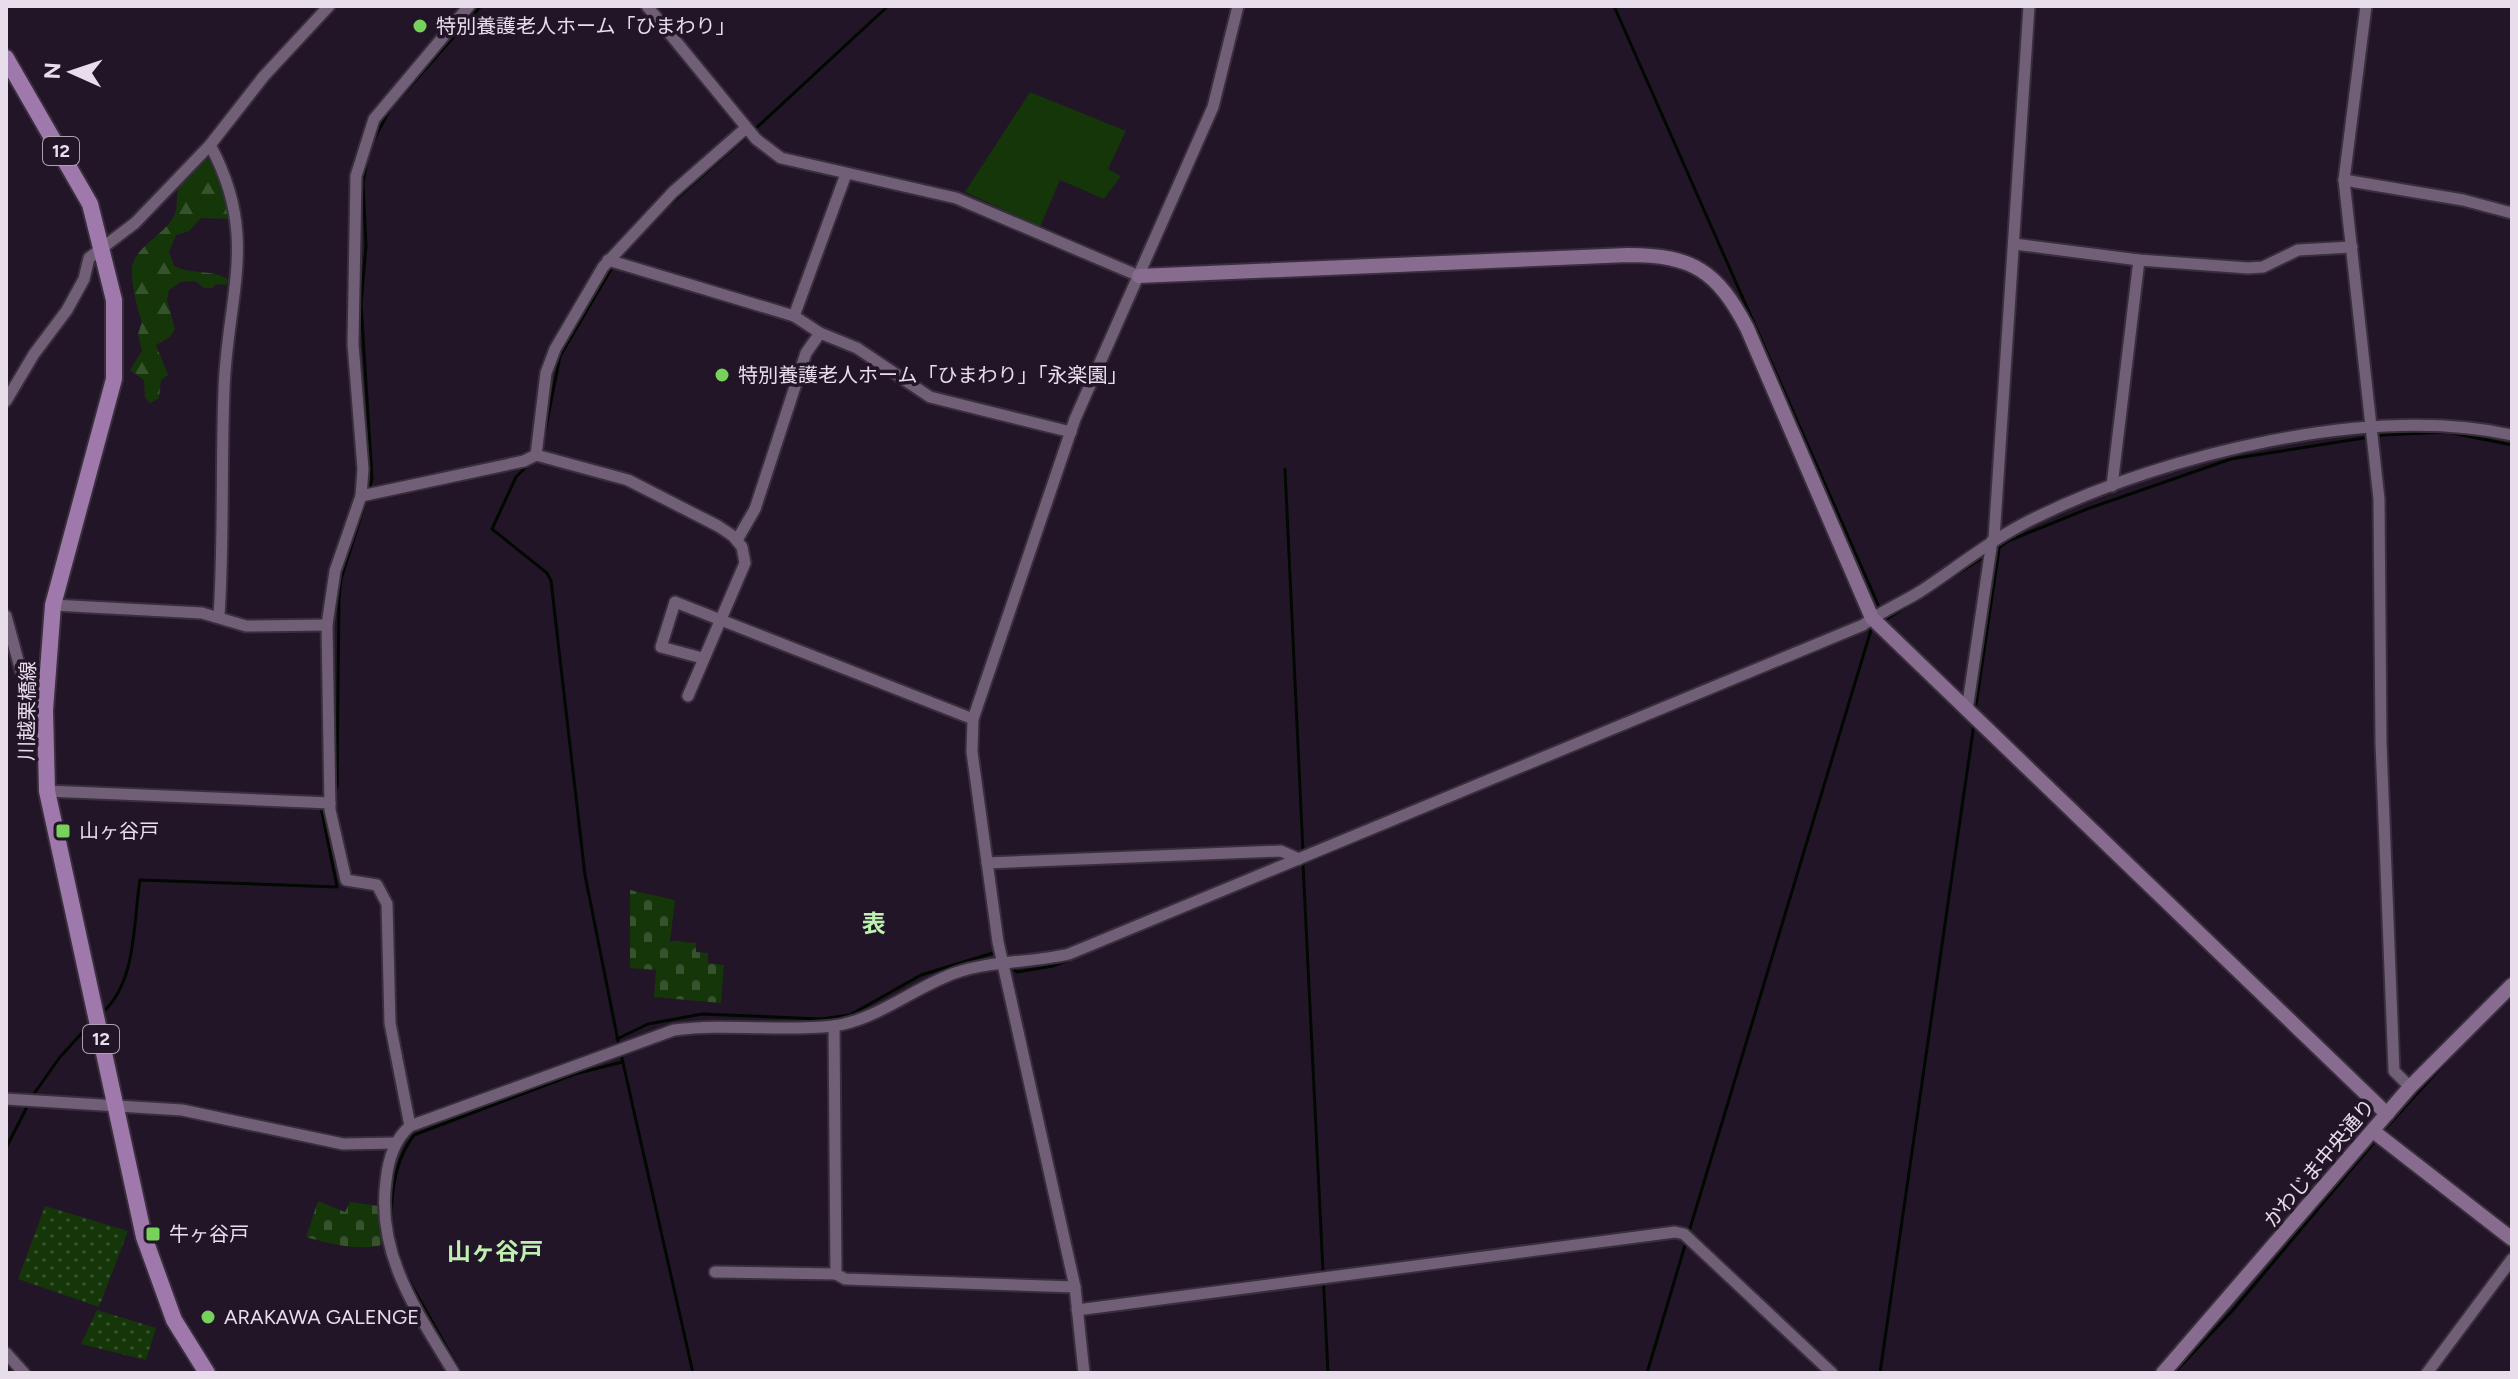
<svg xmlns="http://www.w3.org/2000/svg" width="2518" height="1379" viewBox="0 0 2518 1379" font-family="Figtree,'Noto Sans JP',sans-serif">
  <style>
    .grass { fill: url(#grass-dots) }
    .forest { fill: url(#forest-firs) }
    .cemetery { fill: url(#cemetery-stones) }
    .garden { fill: #143609 }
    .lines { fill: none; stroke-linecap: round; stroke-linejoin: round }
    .stream { stroke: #000800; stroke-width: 3 }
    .street-casing { stroke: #382e3c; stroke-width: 15 }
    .secondary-casing { stroke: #382e3c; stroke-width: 18 }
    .primary-casing { stroke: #382e3c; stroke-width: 20 }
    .street { stroke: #705f76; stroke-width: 11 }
    .secondary { stroke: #876c90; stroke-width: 14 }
    .primary { stroke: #9f79ab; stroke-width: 16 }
    .poi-dot { fill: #76d25a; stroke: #231528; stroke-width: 3 }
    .labels { text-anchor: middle; stroke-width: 7; stroke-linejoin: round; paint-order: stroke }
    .shield { fill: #231528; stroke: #ada2b0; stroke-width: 2 }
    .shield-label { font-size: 18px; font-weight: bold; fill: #e8deeb }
    .poi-label { font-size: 20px; fill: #e8deeb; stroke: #231528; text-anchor: start }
    .street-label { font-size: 20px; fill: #e8deeb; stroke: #231528 }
    .quarter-label { font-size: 24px; font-weight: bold; fill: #bef1b1; stroke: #231528 }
  </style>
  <defs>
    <pattern id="grass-dots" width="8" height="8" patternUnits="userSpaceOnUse" patternTransform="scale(2)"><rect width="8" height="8" fill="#143609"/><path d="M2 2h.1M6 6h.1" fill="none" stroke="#36532d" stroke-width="1.8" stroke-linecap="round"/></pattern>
    <pattern id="forest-firs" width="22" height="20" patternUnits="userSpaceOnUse" patternTransform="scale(2)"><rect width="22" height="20" fill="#143609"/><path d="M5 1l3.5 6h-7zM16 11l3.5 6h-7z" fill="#36532d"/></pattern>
    <pattern id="cemetery-stones" width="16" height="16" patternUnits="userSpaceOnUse" patternTransform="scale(2)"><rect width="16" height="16" fill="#143609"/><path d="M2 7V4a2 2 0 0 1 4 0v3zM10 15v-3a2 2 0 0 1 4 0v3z" fill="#36532d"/></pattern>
  </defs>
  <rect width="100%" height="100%" fill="#231528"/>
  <g class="grass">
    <path d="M45,1206L128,1231L99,1307L18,1279Z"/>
    <path d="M97,1310L156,1328L146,1360L81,1344Z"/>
  </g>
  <path class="forest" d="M212,158L231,219L201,218L189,231L176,235L169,252L174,266C192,275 216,269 230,281L226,285L215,284L213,288H204L195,281L181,282L169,290L167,300L175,329L170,337L156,345L168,375L161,380L159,398L150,403L145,397L144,380L130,370L142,351L138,334L142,322C137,310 129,274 133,263C140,244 165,234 174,216C178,208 176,199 178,191C181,177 199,161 212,158Z"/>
  <g class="cemetery">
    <path d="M630,890L675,900L670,941L696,943V952L708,953V963L724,965L721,1003L654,997L656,970L630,968Z"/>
    <path d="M318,1201L345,1212L350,1202L379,1206L382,1245C356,1251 331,1244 306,1237Z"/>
  </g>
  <path class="garden" d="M1030,92L1126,131L1108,169L1121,176L1104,199L1060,180L1040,227L965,192Z"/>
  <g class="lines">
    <g class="stream">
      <path d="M1614,6L1880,609"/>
      <path d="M753,131L888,6"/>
      <path d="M373,141L390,109L481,6"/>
      <path d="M367,159L363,183L366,246L361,304L372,479L369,490"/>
      <path d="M660,213L747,136"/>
      <path d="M542,447L560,356L613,266"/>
      <path d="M528,465L516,477L492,529L547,573L551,581L585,875L619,1046"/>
      <path d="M1285,469L1303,852"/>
      <path d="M1994,551L2008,541L2087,509L2231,459L2383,435L2447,432L2512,445"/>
      <path d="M1936,587L1987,555"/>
      <path d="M1882,622L1913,602"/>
      <path d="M1975,712L1999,549"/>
      <path d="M333,792L337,787L339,598L341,579L367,497"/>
      <path d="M1303,864L1328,1373"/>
      <path d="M1096,949L1876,626"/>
      <path d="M1010,966L1017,972L1053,966L1074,958"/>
      <path d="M103,1012C137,981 133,923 140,880L337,887L321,807"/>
      <path d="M617,1039L648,1024L702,1014L821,1019L850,1015L921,975L993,953L998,957"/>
      <path d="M621,1054L693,1373"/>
      <path d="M31,1098L60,1057L91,1023"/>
      <path d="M2383,1131L2453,1054"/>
      <path d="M6,1148L28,1105"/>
      <path d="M392,1230C390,1198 394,1161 414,1135L575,1074L622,1062"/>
      <path d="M1688,1235L1871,630"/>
      <path d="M396,1245L402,1265"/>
      <path d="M404,1272L461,1373"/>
      <path d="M1647,1373L1686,1242"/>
      <path d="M1880,1373L1974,724"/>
      <path d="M2174,1373L2233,1310L2376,1140"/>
    </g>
    <g class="street-casing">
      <g id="street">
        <path d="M647,6L756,139L781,158L956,198L1139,276"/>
        <path d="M2366,6L2344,180L2379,499L2381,743L2394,1071L2410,1087"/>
        <path d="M210,145C260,237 227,295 224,390C221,465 224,541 219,616"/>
        <path d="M2344,180L2463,200L2512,213"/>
        <path d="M2014,244L2139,260L2248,268L2263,267L2298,250L2352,247"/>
        <path d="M608,260L794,316L820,333"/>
        <path d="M794,316L846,174"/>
        <path d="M6,401L34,354L67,310L84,279L89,258L135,223L210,145L264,76L329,6"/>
        <path d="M2112,486L2139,260"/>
        <path d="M361,496L524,461L536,455"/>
        <path d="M1994,539L2029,6"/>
        <path d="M737,540L755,509L806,353L820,333L857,348L930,397L1071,432"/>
        <path d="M53,605L202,613L246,626L327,625"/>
        <path d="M6,616L36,727L45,743"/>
        <path d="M702,658L661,647L675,602L973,719"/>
        <path d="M688,696L745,563L742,547L733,536L718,526L628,480L536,455L546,373L555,349L603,267L673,192L746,128"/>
        <path d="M1967,710L1992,541"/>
        <path d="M47,791L330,803"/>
        <path d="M987,863L1281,851L1299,859"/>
        <path d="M834,1026L836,1274L845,1279L1075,1287"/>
        <path d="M6,1099L182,1110L343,1144L396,1143"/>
        <path d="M410,1126L390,1023L387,904L377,885L346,880L330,810L327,625L335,571L361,496L363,469L353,344L356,176L374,119L469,6"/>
        <path d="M715,1272L836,1274"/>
        <path d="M1077,1310L1675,1232L1684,1234L1832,1373"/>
        <path d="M6,1353L24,1373"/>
        <path d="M454,1373C418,1313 376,1255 386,1181C388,1160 394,1140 410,1126L674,1030C727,1023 780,1032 833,1026C875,1021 915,987 955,973C993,960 1031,963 1069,954L1863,625C1881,611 1902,603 1921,591C1960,565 1996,536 2039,516C2167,454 2372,404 2512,435"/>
        <path d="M1084,1373L1075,1287L998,942L972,752L973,719L1075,419L1213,107L1238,6"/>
        <path d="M2427,1373L2512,1259"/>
      </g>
    </g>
    <g class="secondary-casing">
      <g id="secondary">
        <path d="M1139,276L1628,255C1693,255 1717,271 1747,328L1872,618L2387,1114"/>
        <path d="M2373,1131L2512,1239"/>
        <path d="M2163,1373L2410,1087L2512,985"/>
      </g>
    </g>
    <g class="primary-casing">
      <path id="primary" d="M6,58L90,204L114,300V379L53,605L45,710L47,791L144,1237L174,1320L207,1373"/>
    </g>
    <use href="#street" class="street"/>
    <use href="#secondary" class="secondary"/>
    <use href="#primary" class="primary"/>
  </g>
  <g class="poi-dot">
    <circle cx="420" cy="26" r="8"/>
    <circle cx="722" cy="375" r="8"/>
    <rect x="55" y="823" width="16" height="16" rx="4"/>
    <rect x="145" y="1226" width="16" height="16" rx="4"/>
    <circle cx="208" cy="1317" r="8"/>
  </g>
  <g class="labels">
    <g class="shield">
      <rect x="43" y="137" width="36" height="28" rx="6"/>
      <rect x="83" y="1025" width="36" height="28" rx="6"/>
    </g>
    <g class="shield-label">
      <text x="61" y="157">12</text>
      <text x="101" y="1045">12</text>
    </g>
    <g class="poi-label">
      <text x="436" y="33">特別養護老人ホーム「ひまわり」</text>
      <text x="738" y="382">特別養護老人ホーム「ひまわり」「永楽園」</text>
      <text x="79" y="838">山ヶ谷戸</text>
      <text x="169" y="1241">牛ヶ谷戸</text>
      <text x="224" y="1324">ARAKAWA GALENGE</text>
    </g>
    <g class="street-label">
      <text transform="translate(27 711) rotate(-89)" y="7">川越栗橋線</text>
      <text transform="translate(2319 1163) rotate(-50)" y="7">かわじま中央通り</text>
    </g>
    <g class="quarter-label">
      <text x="874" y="932">表</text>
      <text x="495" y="1260">山ヶ谷戸</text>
    </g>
  </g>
  <rect width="2518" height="1379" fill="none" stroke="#e8deeb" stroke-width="16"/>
  <g transform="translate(72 72) rotate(273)" stroke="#231528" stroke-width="6" paint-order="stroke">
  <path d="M0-6L14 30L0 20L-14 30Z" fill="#e8deeb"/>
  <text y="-12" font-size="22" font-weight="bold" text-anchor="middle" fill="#e8deeb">N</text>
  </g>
</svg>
